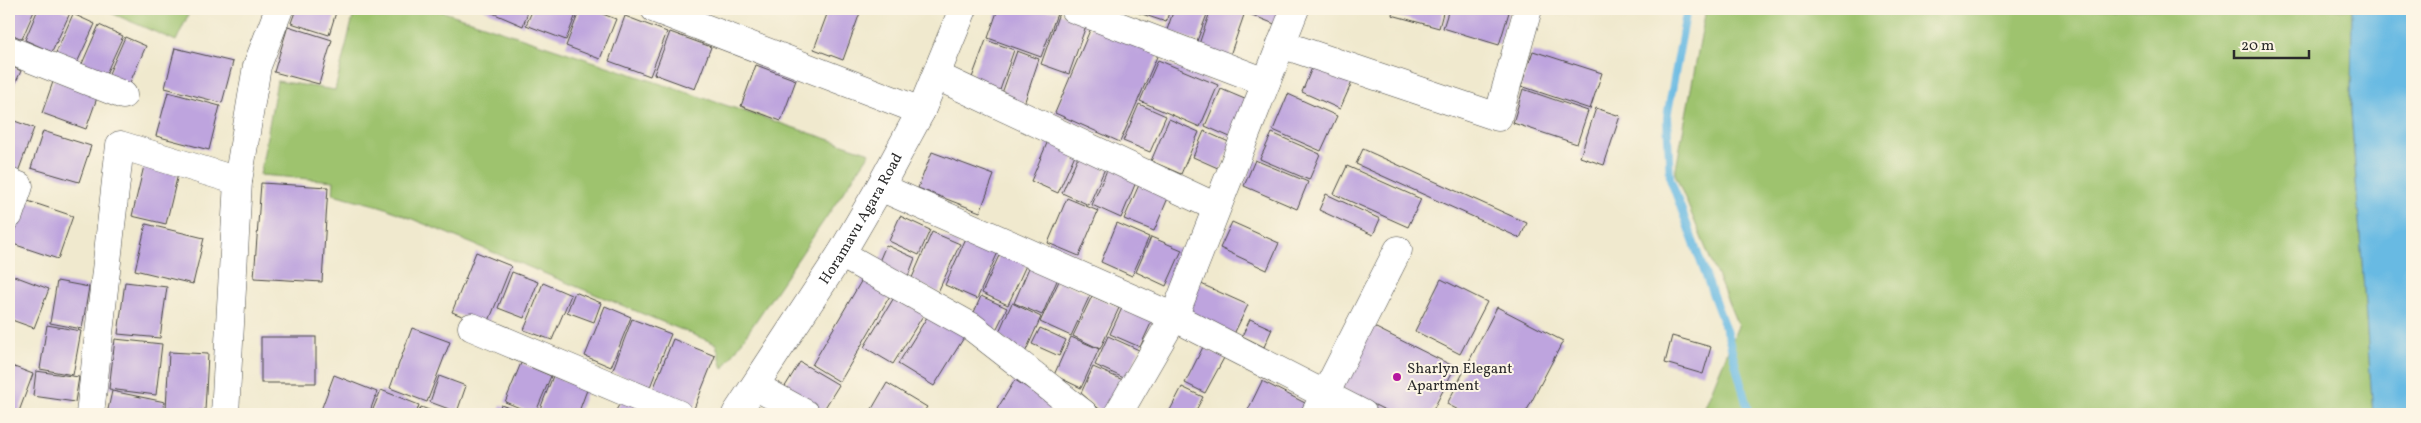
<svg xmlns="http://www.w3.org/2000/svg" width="2421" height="423" viewBox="0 0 2421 423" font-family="Vollkorn,serif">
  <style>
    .green { fill: #9ec36e; stroke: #64774c }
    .water { fill: #68bae3; stroke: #4a7287 }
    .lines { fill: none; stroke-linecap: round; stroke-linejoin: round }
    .stream { stroke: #68bae3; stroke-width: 8 }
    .building { fill: #bea4de }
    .minor-casing { stroke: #494843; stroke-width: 29 }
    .minor { stroke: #fff; stroke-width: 28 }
    .poi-dot { fill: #b5179e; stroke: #fcf5e5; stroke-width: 2 }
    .labels { text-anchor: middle; stroke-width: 4; stroke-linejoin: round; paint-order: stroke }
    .street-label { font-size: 15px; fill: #2b2b2b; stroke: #fcf5e5 }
    .poi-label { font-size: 15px; fill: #2b2b2b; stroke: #fcf5e5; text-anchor: start }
  </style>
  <rect width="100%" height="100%" fill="#fcf5e5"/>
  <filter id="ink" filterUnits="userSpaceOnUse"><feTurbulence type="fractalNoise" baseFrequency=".02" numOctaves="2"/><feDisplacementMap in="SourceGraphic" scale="10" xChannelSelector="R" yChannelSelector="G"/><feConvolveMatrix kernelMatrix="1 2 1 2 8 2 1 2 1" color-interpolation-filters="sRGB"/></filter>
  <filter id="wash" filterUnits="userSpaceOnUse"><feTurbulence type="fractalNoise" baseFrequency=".0096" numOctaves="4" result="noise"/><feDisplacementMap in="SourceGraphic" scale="20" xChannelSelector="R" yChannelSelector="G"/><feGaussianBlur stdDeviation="1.12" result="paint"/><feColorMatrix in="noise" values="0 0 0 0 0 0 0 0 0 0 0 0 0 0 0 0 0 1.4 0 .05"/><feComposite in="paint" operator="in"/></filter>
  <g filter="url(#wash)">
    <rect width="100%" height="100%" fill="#f0e9ce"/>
    <g class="green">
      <path d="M102,9H191L176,41Z"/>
      <path d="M355,9H435L870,153L723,369L716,344L383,207L333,194L334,181L260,175L277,81L335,90Z"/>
      <path d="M1706,9H2352L2351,111L2373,414H1702L1738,326L1675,174Z"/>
    </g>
    <path class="water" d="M2352,9H2412V414H2373L2351,111Z"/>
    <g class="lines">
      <path class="stream" d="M1687,9L1667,117L1670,178L1728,336L1749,414"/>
    </g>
    <g id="blocks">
      <g class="building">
        <path d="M9,9H35L22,39L9,33Z"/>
        <path d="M38,9H60L70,13L52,52L25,40Z"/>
        <path d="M296,9H337L329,35L291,23Z"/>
        <path d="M483,9H529L523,26Z"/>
        <path d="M533,9H578L566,40L526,25Z"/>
        <path d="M580,9H589L616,19L600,59L566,46Z"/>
        <path d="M829,9L861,10L843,60L814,49Z"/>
        <path d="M998,9L1058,11L1041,57L988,38Z"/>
        <path d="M1134,9H1170L1166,22L1133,11Z"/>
        <path d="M1174,9H1209L1197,41L1167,30Z"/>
        <path d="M1211,9H1226L1244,15L1228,61L1197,50Z"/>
        <path d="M1249,9H1283L1277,25L1247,13Z"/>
        <path d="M1393,9H1444L1439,28L1392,15Z"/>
        <path d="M1449,9H1510L1499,45L1443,28Z"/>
        <path d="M1059,13L1087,23L1069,74L1041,64Z"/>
        <path d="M73,14L95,24L76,65L55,55Z"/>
        <path d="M625,16L667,32L650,76L609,61Z"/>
        <path d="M1093,23L1159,52L1120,142L1055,113Z"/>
        <path d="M99,25L123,36L105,76L81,66Z"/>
        <path d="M288,26L332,40L319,84L274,72Z"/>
        <path d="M670,32L711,47L695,89L654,74Z"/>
        <path d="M125,37L146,46L128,87L107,78Z"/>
        <path d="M986,40L1014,50L999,93L970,83Z"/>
        <path d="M175,48L233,62L222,103L165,88Z"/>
        <path d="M1017,51L1039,59L1024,104L1001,96Z"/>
        <path d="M1533,51L1602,73L1590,109L1521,86Z"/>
        <path d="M1158,60L1218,85L1200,127L1140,101Z"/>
        <path d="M1314,63L1353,80L1340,109L1302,92Z"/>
        <path d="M9,65L21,71L9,97Z"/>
        <path d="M756,65L796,80L781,121L741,106Z"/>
        <path d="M54,79L98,95L86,129L42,113Z"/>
        <path d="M1221,89L1247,100L1230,137L1205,126Z"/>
        <path d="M1523,89L1588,111L1577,144L1513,123Z"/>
        <path d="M168,92L220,106L209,150L156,136Z"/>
        <path d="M1288,94L1337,116L1321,151L1273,130Z"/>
        <path d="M1139,104L1166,116L1150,152L1123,141Z"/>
        <path d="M1596,108L1620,116L1604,165L1580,157Z"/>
        <path d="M9,119L34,128L18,172L9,169Z"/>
        <path d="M1169,119L1199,132L1181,174L1151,161Z"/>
        <path d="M43,131L91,146L79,182L31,168Z"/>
        <path d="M1204,131L1231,143L1220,169L1193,157Z"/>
        <path d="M1272,133L1320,154L1309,180L1260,159Z"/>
        <path d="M1050,136L1078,148L1058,193L1031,181Z"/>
        <path d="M1363,149L1527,223L1520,238L1356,164Z"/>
        <path d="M932,152L994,175L980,212L918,188Z"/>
        <path d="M1080,152L1107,164L1089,205L1062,193Z"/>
        <path d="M1255,160L1308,182L1297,209L1244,186Z"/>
        <path d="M1110,163L1139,175L1121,218L1092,205Z"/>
        <path d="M144,166L178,174L166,224L132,216Z"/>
        <path d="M1347,166L1421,199L1408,227L1334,194Z"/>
        <path d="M1142,178L1171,191L1154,231L1124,219Z"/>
        <path d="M261,183L328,187L322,282L254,278Z"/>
        <path d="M1326,194L1380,219L1373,235L1319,210Z"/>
        <path d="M1067,198L1098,211L1079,256L1048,243Z"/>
        <path d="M25,200L73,216L58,259L10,243Z"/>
        <path d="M900,216L930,230L919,255L889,241Z"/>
        <path d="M1232,222L1279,243L1267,270L1220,248Z"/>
        <path d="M1117,223L1149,237L1132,276L1101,262Z"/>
        <path d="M146,224L204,238L193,284L135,270Z"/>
        <path d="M932,232L960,244L938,292L911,280Z"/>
        <path d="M967,236L999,250L977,299L945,285Z"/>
        <path d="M1151,237L1182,250L1166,286L1136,272Z"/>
        <path d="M886,245L915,258L907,279L877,266Z"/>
        <path d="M1002,249L1028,261L1008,305L982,293Z"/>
        <path d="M476,252L511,266L487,326L452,312Z"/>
        <path d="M1031,263L1059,276L1042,315L1014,303Z"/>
        <path d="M512,272L538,282L524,318L498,308Z"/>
        <path d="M9,274L49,289L34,328L9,319Z"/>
        <path d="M863,278L891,294L840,382L812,365Z"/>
        <path d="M1441,279L1487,302L1460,354L1415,331Z"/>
        <path d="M57,281L89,287L82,329L50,323Z"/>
        <path d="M1059,281L1090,295L1071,336L1040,322Z"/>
        <path d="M125,282L167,287L160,338L118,334Z"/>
        <path d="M543,283L571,295L552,340L524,330Z"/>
        <path d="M1199,283L1248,305L1234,334L1186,312Z"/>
        <path d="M575,292L601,303L594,322L567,312Z"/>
        <path d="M895,296L924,314L893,364L864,347Z"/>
        <path d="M981,296L1007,308L994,334L972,317Z"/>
        <path d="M1092,296L1119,308L1100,349L1073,336Z"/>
        <path d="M1012,303L1041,317L1024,355L998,334Z"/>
        <path d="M605,306L631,317L611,367L585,356Z"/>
        <path d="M1497,307L1563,341L1525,414H1466L1447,404Z"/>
        <path d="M1122,308L1152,321L1140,347L1110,334Z"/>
        <path d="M929,314L965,336L934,386L898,364Z"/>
        <path d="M632,319L671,334L650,387L612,372Z"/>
        <path d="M1250,319L1272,329L1264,347L1242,336Z"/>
        <path d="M47,325L81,331L73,375L40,369Z"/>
        <path d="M1370,325L1455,367L1431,414H1393L1339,387Z"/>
        <path d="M412,328L450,342L427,402L390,388Z"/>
        <path d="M1040,328L1066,340L1059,356L1032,344Z"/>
        <path d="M1108,336L1139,350L1126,379L1095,365Z"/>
        <path d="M1672,336L1711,347L1703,374L1665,363Z"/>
        <rect x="261" y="337" width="55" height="46"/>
        <path d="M1071,337L1099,349L1081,388L1054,375Z"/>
        <path d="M115,339L162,344L156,395L109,389Z"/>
        <path d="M673,339L715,356L693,411L651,395Z"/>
        <path d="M1203,347L1224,358L1205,393L1185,383Z"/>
        <path d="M169,352L208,354L205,411L166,409Z"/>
        <path d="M800,362L839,385L821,414H817L781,393Z"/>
        <path d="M521,363L551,376L535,414L505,402Z"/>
        <path d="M9,365L33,374L18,414L9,411Z"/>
        <path d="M1093,367L1123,380L1105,414L1081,393Z"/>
        <path d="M36,371L79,377L75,402L33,396Z"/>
        <path d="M334,375L377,392L369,414H332L321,410Z"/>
        <path d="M439,376L466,386L457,412L430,402Z"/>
        <path d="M553,376L587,390L578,414H538Z"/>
        <path d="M1015,380L1069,414H1005L997,409Z"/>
        <path d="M1262,381L1305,403L1299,414H1246Z"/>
        <path d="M887,383L927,407L922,414H869Z"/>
        <path d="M1182,387L1203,397L1194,414H1168Z"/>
        <path d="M381,390L419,405L416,414H371Z"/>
        <path d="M112,391L165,402L162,414H107Z"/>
        <path d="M624,396L658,414H614Z"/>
        <path d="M501,405L526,414H498Z"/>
        <path d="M421,407L440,414H418Z"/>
      </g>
    </g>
  </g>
  <g filter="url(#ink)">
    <use href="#blocks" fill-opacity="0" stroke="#494843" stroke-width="1"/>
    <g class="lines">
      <g class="minor-casing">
        <g id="minor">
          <path d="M655,9L921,111"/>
          <path d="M1074,9L1266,82"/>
          <path d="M1281,44L1498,117L1528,9"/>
          <path d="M9,50L123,95"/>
          <path d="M937,76L1216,207"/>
          <path d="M9,182L19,186L9,215"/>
          <path d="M880,187L1174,317L1363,414"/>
          <path d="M841,254L972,327L1084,414"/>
          <path d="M472,327L678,414"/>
          <path d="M755,386L806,414"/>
          <path d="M90,414L120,145L238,181"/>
          <path d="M225,414L238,181L257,66L279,9"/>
          <path id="s1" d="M736,414L841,254L880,187L921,111L963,9"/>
          <path d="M1118,414L1174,317L1295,9"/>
          <path d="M1315,414L1398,250"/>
        </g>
      </g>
      <use href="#minor" class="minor"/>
    </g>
  </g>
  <circle class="poi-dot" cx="1397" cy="377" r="5"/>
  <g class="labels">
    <g class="street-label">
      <text dy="5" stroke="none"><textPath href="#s1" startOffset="232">Horamavu Agara Road</textPath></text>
    </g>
    <g class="poi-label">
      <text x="1407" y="373">Sharlyn Elegant<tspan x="1407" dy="17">Apartment</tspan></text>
    </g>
  </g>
  <rect width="2421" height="423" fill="none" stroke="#fcf5e5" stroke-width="30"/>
  <path d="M2234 50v8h75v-8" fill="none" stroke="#2b2b2b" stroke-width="2.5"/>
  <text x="2241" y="50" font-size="15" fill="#2b2b2b" stroke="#fcf5e5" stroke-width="4" paint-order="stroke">20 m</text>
</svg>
